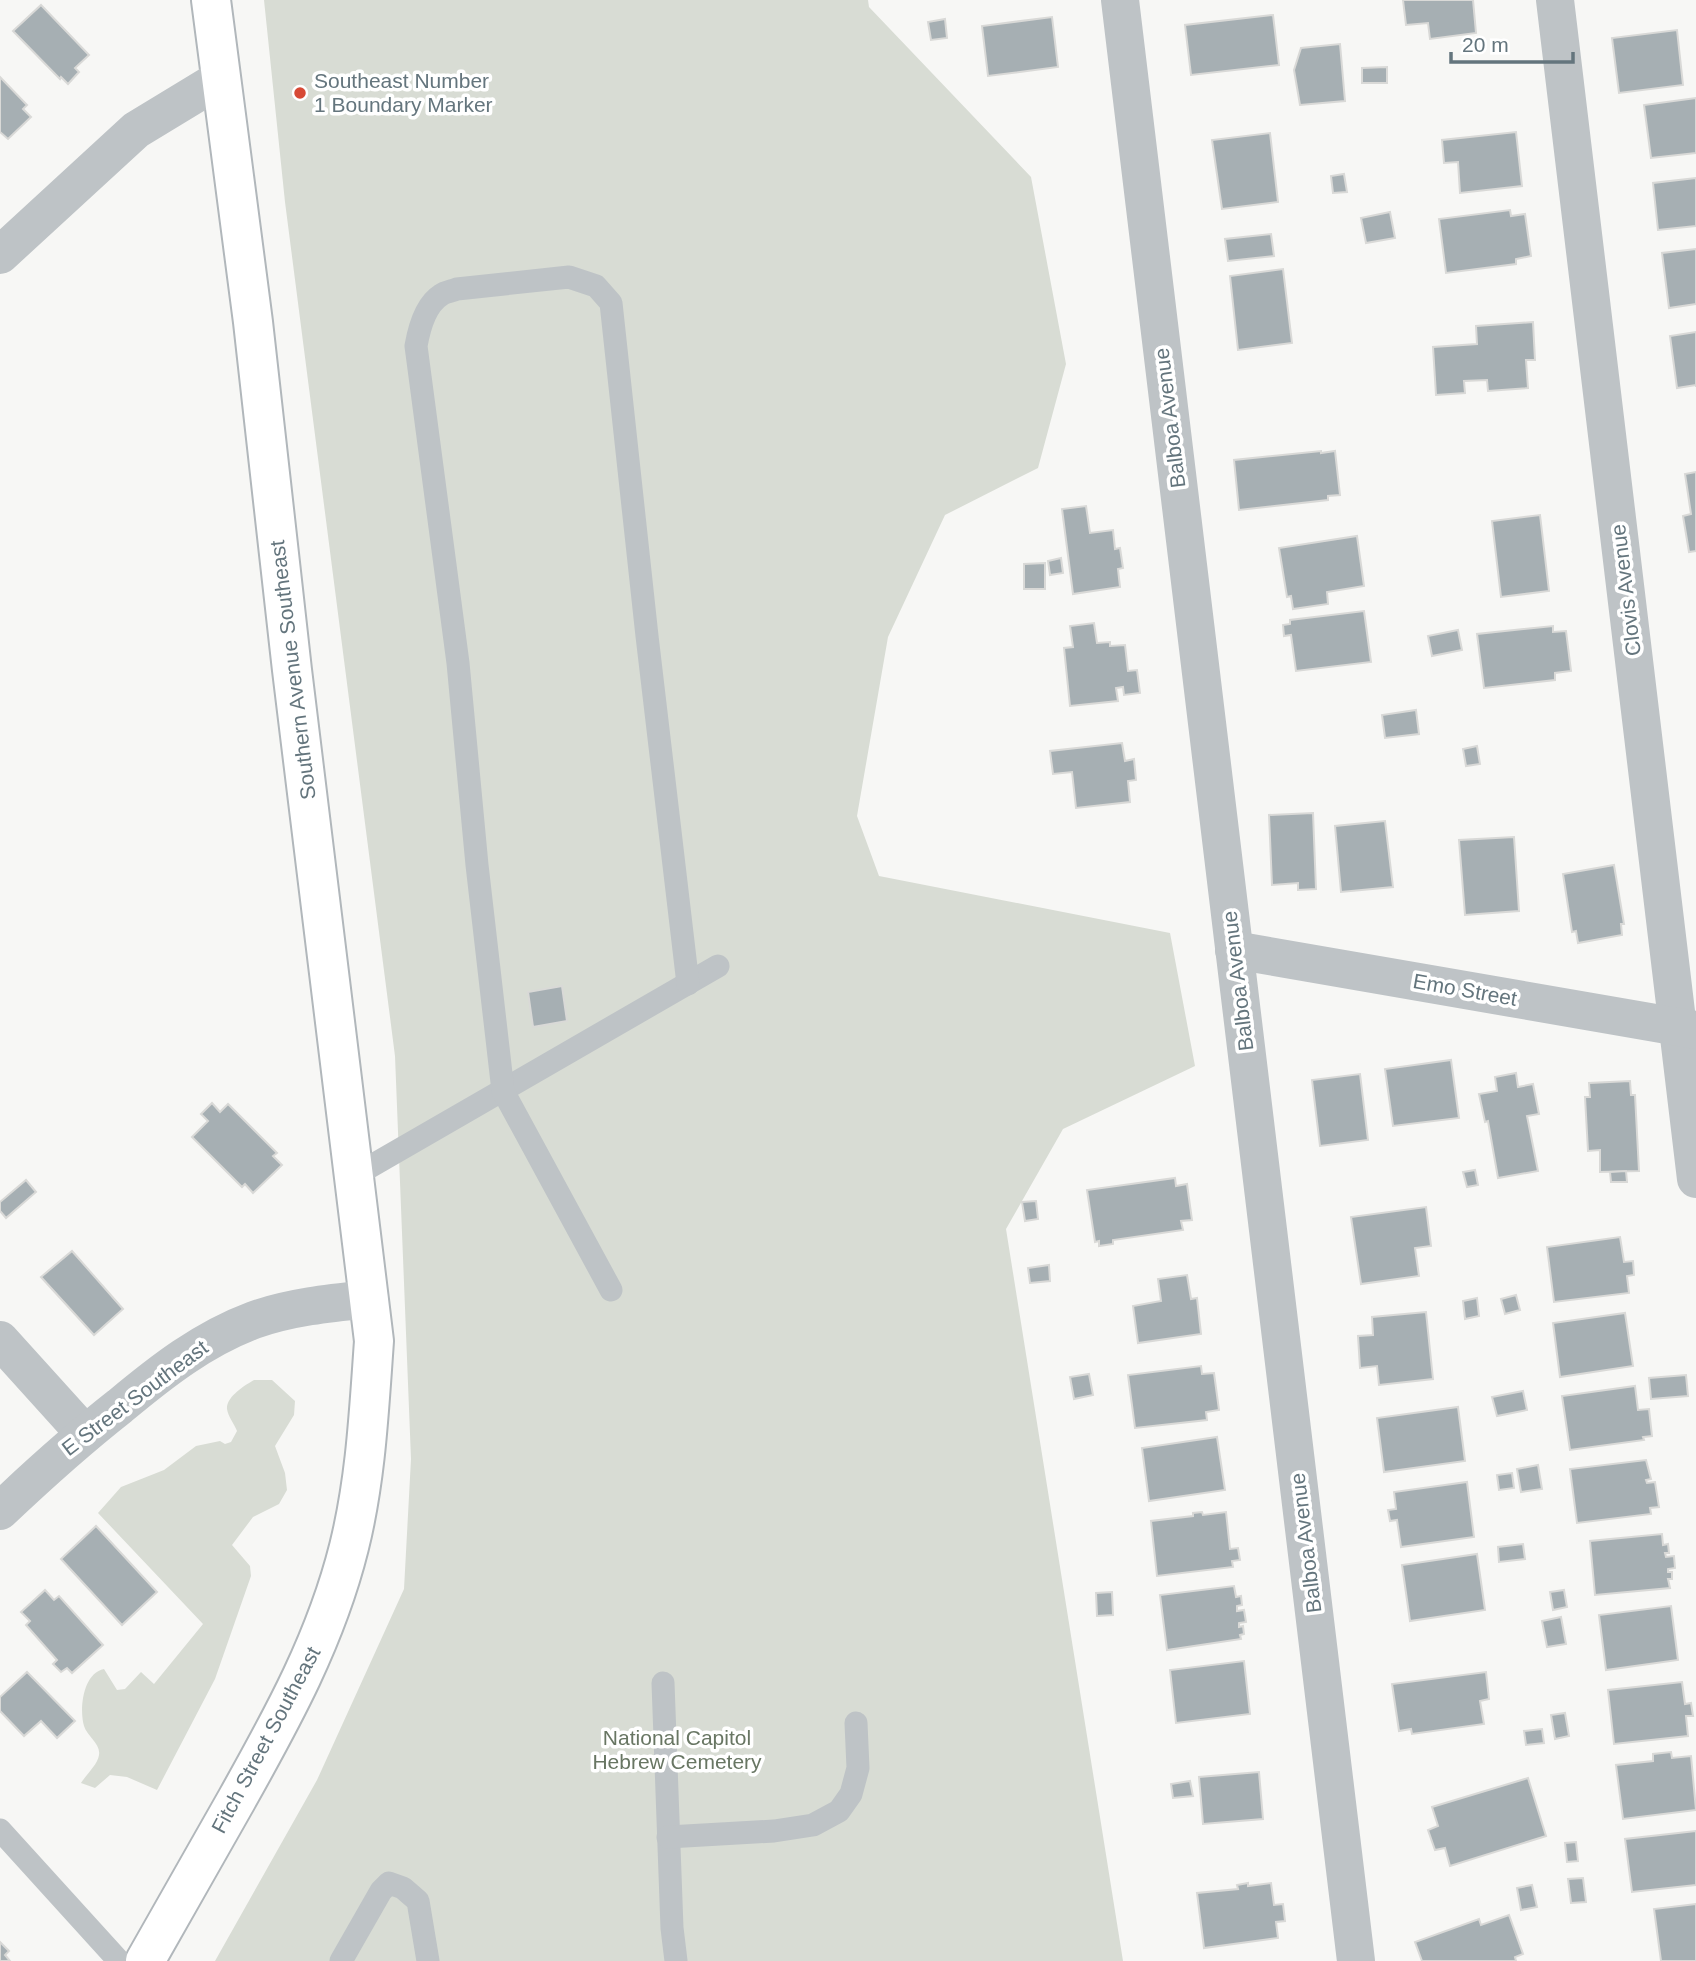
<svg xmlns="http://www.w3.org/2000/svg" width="1696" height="1961" viewBox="0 0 1696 1961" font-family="Helvetica,sans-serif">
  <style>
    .green { fill: #d8dcd4 }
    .building { fill: #a6afb3; stroke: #d9d9d7; stroke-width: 2 }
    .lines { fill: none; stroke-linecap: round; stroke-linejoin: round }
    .secondary-casing { stroke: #b1b7bb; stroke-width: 42 }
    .service { stroke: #bec3c6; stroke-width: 23 }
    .minor { stroke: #bec3c6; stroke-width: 38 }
    .secondary { stroke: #fff; stroke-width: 38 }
    .poi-dot { fill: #d74935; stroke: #fff; stroke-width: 2.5 }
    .labels { text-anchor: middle; stroke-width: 7; stroke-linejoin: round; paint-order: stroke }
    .poi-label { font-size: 21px; fill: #64757d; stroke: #fff; text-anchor: start }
    .street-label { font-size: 21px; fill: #64757d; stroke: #fff }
    .park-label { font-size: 21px; fill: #687663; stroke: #fff }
  </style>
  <rect width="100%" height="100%" fill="#f7f7f5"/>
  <g class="green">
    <path d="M264,0H868L869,7L1031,177L1066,364L1038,468L945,515L888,637L857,816L879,876L1170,933L1195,1066L1063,1129L1006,1229L1123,1961H215L317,1780L404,1589L411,1459L395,1056L285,202Z"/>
    <path d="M254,1380H272L295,1401L294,1415L275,1446L285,1473L287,1490L279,1504L253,1517L232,1545L250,1566L251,1576L215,1679L157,1790L127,1777L110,1775L95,1788L81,1783C86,1775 98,1764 99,1755C101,1744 87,1736 84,1726C79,1709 83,1673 104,1669L117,1690L125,1689L141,1672L154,1684L203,1624L98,1513L121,1487L164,1470L196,1446L220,1441L225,1444L231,1442L237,1431C234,1424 228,1416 227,1409C226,1397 245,1385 254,1380Z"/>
  </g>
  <g class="building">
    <path d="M1403,0H1473L1476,33L1430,39L1428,23L1406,25Z"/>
    <path d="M41,5L89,55L75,68L79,72L68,84L61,77L60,79L13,31Z"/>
    <path d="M1273,15L1279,65L1191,75L1185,25Z"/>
    <path d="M1052,17L1058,67L988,76L982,26Z"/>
    <path d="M945,19L947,38L931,40L928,22Z"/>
    <path d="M1677,30L1683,85L1619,93L1612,38Z"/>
    <path d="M1340,44L1345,101L1300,105L1294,70L1301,48Z"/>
    <path d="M1387,67V83H1362V68Z"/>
    <path d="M0,77L27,105L23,109L31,117L8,139L0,132Z"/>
    <path d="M1696,98V153L1651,158L1644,105Z"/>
    <path d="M1516,132L1522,186L1460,193L1458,162L1444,163L1442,140Z"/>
    <path d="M1270,133L1278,202L1222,209L1212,140Z"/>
    <path d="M1344,174L1347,192L1333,193L1331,176Z"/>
    <path d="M1696,178V226L1658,230L1653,183Z"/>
    <path d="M1510,210L1511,216L1525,214L1531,256L1516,259V264L1446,273L1439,219Z"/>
    <path d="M1390,212L1395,238L1366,243L1361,218Z"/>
    <path d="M1271,234L1274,256L1228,261L1225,239Z"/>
    <path d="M1696,249V304L1669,308L1662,253Z"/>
    <path d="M1283,269L1292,343L1238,350L1230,276Z"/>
    <path d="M1533,322L1535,360H1526L1528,388L1488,391L1487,380L1464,381L1465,393L1436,395L1433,347L1477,344L1476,326Z"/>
    <path d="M1696,332V387V385L1677,388L1670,336Z"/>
    <path d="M1321,451V453L1335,451L1340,495L1328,496V500L1239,510L1234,460Z"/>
    <path d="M1696,472V551L1689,552L1683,516L1691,514L1685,474Z"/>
    <path d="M1086,506L1090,533L1113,530L1115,549L1120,548L1123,568L1118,569L1120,587L1073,594L1062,509Z"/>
    <path d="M1540,515L1549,591L1501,597L1492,521Z"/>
    <path d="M1357,536L1364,586L1327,592L1328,604L1293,609L1291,596L1287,597L1279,548Z"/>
    <path d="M1061,558L1063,573L1050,575L1048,561Z"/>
    <path d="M1045,563V589H1024V564Z"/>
    <path d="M1364,611L1371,662L1296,671L1291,635L1284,636L1283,625L1290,624V620Z"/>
    <path d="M1094,623L1097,643L1110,642V646L1125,645L1128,671L1137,670L1140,693L1124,695L1123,687L1116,688L1118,701L1070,706L1064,648L1073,647L1070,626Z"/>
    <path d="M1553,626V632L1566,631L1571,671L1555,673V680L1484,688L1477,634Z"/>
    <path d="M1458,630L1462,650L1432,656L1428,636Z"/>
    <path d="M1416,710L1419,734L1385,738L1382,715Z"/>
    <path d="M1122,743L1125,761L1134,759L1136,780L1128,781L1130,802L1076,808L1072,772L1053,774L1050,751Z"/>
    <path d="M1477,746L1480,764L1466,766L1463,749Z"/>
    <path d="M1313,813L1316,889L1298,890V883L1272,885L1269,815Z"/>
    <path d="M1385,821L1393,887L1341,892L1335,826Z"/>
    <path d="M1514,837L1519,911L1465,915L1459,840Z"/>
    <path d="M1614,865L1624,924H1621L1622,935L1578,943L1576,931L1572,932L1563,874Z"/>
    <path d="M562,986L567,1021L533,1027L528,992Z"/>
    <path d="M1451,1060L1459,1118L1393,1126L1385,1069Z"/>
    <path d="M1516,1073L1518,1087L1533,1084L1539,1114L1527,1116L1538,1171L1498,1178L1488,1121L1485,1122L1479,1094L1497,1091L1495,1077Z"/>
    <path d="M1360,1074L1368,1140L1320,1146L1312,1080Z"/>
    <path d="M1630,1081L1631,1095H1635L1639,1171L1600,1172V1150L1588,1151L1585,1097H1590L1589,1083Z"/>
    <path d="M212,1103L220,1112L228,1104L277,1153L273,1156L282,1165L253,1193L245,1184L242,1187L192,1137L208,1121L201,1114Z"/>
    <path d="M1475,1170L1478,1185L1467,1187L1463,1172Z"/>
    <path d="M1626,1171L1627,1182H1611L1610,1172Z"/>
    <path d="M1175,1178L1176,1186L1187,1184L1192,1220L1181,1221L1183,1230L1113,1240V1244L1099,1246V1241L1095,1242L1087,1190Z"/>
    <path d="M26,1180L36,1192L6,1218L0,1211V1202Z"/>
    <path d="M1036,1201L1038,1219L1025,1221L1022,1202Z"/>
    <path d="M1426,1207L1431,1246L1415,1248L1419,1276L1361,1284L1351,1217Z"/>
    <path d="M1620,1237L1624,1262L1633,1261L1634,1275L1627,1276L1629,1293L1554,1302L1547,1247Z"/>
    <path d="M72,1251L123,1309L94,1335L41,1277Z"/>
    <path d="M1049,1265L1050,1281L1030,1283L1028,1268Z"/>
    <path d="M1187,1275L1191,1299L1197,1298L1201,1334L1138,1343L1133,1306L1161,1301L1158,1279Z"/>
    <path d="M1516,1295L1520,1310L1505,1314L1501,1299Z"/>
    <path d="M1477,1298L1479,1316L1465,1319L1463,1301Z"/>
    <path d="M1426,1312L1433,1379L1379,1385L1377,1366L1360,1368L1358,1336L1373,1335L1372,1317Z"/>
    <path d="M1625,1313L1633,1366L1560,1377L1553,1323Z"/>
    <path d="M1201,1366L1202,1374L1214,1373L1219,1410L1206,1412L1207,1420L1135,1428L1128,1375Z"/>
    <path d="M1089,1374L1093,1395L1074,1399L1070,1377Z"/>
    <path d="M1686,1375L1688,1396L1651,1399L1649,1378Z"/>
    <path d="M1635,1386L1638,1410L1649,1409L1652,1436L1643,1437L1644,1440L1570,1450L1562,1396Z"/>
    <path d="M1523,1391L1527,1410L1497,1416L1492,1397Z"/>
    <path d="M1458,1407L1465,1461L1384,1472L1377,1418Z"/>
    <path d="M1217,1437L1225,1490L1149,1501L1142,1448Z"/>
    <path d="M1646,1460L1651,1479L1646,1480L1647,1483L1655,1482L1659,1507L1650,1508L1651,1514L1577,1523L1570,1469Z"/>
    <path d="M1538,1465L1542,1489L1521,1492L1517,1469Z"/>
    <path d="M1512,1473L1514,1488L1499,1490L1497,1475Z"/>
    <path d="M1467,1482L1474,1537L1401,1547L1397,1520L1390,1521L1388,1510L1396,1509L1394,1492Z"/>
    <path d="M1202,1512L1203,1515L1226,1512L1230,1549L1238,1548L1240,1560L1232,1561L1233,1567L1157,1576L1151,1521L1193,1516V1513Z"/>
    <path d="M96,1526L157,1592L122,1625L61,1559Z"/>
    <path d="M1662,1534L1663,1545L1668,1544L1669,1553H1665L1666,1557L1674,1556L1675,1568L1668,1569V1572H1672V1579H1668L1670,1588L1595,1595L1590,1541Z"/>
    <path d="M1523,1544L1525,1559L1499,1562L1498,1547Z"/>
    <path d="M1477,1554L1485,1610L1410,1621L1402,1565Z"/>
    <path d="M1234,1586L1236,1597L1241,1596L1242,1605L1237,1606V1611L1244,1610L1246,1622L1239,1623V1627L1243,1626L1244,1634L1240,1635L1241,1639L1167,1650L1160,1595Z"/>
    <path d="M45,1590L54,1600L59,1596L103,1645L72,1673L67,1668L61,1672L53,1664L57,1660L26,1625L30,1621L21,1612Z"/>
    <path d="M1564,1590L1567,1607L1553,1610L1550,1592Z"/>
    <path d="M1112,1592L1113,1615L1097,1616L1096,1593Z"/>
    <path d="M1671,1606L1678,1660L1606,1670L1599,1615Z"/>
    <path d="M1561,1617L1566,1644L1547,1647L1542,1621Z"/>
    <path d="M1244,1661L1250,1714L1176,1723L1170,1670Z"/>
    <path d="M27,1672L75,1721L57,1738L41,1721L24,1736L0,1711V1697Z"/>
    <path d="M1486,1672L1489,1699L1480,1701L1484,1724L1412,1734L1411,1729L1399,1731L1392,1684Z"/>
    <path d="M1682,1682L1685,1704L1691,1703L1693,1716H1686L1688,1736L1614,1744L1608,1690Z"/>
    <path d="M1565,1713L1569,1736L1555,1739L1551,1715Z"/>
    <path d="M1542,1729L1544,1743L1526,1745L1524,1731Z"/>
    <path d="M1671,1752L1672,1758L1691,1756L1696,1810L1623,1819L1616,1765L1653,1761V1754Z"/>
    <path d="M1259,1772L1263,1819L1203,1824L1199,1777Z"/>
    <path d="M1528,1778L1546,1836L1450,1866L1445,1848L1435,1850L1428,1830L1438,1826L1432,1807Z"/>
    <path d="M1190,1781L1193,1796L1173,1798L1171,1784Z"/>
    <path d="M1696,1831V1885L1632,1892L1625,1839Z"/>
    <path d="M1576,1842L1578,1861L1567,1862L1565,1843Z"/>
    <path d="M1583,1878L1586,1902L1571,1903L1568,1879Z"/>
    <path d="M1248,1883V1886L1271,1883L1274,1905L1283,1904L1285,1921L1276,1922L1278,1938L1204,1948L1197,1893L1238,1889L1237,1885Z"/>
    <path d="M1532,1885L1537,1907L1521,1910L1517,1888Z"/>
    <path d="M1696,1904V1961H1661L1654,1909Z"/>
    <path d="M1509,1915L1523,1954L1515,1957L1516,1961H1422L1415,1942L1479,1919L1481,1925Z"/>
    <path d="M0,1942L9,1951L5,1955L10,1961H0Z"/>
  </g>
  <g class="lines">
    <g class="secondary-casing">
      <path id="secondary" d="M145,1961C176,1907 206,1853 237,1799C283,1717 326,1639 349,1547C366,1479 369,1410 374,1341L292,670L253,322L211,0"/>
    </g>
    <g class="service">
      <path d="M354,1176L718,966"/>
      <path d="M611,1290L503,1091L477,865L458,663L416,346C419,329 425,305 441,295C445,292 452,291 457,289L569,277L596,286L611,303L647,636L688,984"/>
      <path d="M663,1683L672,1928L676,1961"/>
      <path d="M0,1830L119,1961"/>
      <path d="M668,1837L774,1831L813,1825L839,1811L851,1794L858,1768L856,1723"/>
      <path d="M341,1961L381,1891L389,1883L403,1888L418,1901L428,1961"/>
    </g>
    <g class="minor">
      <path d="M1120,0L1356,1961"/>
      <path d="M1555,0L1696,1179"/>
      <path d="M0,255L136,130L220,79"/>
      <path d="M1234,950L1696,1030"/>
      <path d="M0,1340L85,1434"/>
      <path d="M0,1511C39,1474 78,1439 120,1406C162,1371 203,1339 254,1320C291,1307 331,1303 369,1299"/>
    </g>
    <use href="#secondary" class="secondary"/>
  </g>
  <circle class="poi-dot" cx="300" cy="93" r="7"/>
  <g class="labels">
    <g class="poi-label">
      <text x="314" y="88">Southeast Number<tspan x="314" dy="24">1 Boundary Marker</tspan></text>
    </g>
    <g class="street-label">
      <text transform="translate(1170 418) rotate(-97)" y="7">Balboa Avenue</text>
      <text transform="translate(1626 590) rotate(-97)" y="7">Clovis Avenue</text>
      <text transform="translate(293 670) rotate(-97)" y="7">Southern Avenue Southeast</text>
      <text transform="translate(1238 981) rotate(-97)" y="7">Balboa Avenue</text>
      <text transform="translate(1465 990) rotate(10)" y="7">Emo Street</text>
      <text transform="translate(135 1398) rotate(-37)" y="7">E Street Southeast</text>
      <text transform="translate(1306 1543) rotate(-97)" y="7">Balboa Avenue</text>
      <text transform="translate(266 1740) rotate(-62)" y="7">Fitch Street Southeast</text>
    </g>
    <g class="park-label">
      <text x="677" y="1745">National Capitol<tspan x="677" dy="24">Hebrew Cemetery</tspan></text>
    </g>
  </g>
  <path d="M1451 52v10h122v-10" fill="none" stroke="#64757d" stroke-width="3.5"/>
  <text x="1462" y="52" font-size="21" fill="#64757d" stroke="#ffffff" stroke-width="5" paint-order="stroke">20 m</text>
</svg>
